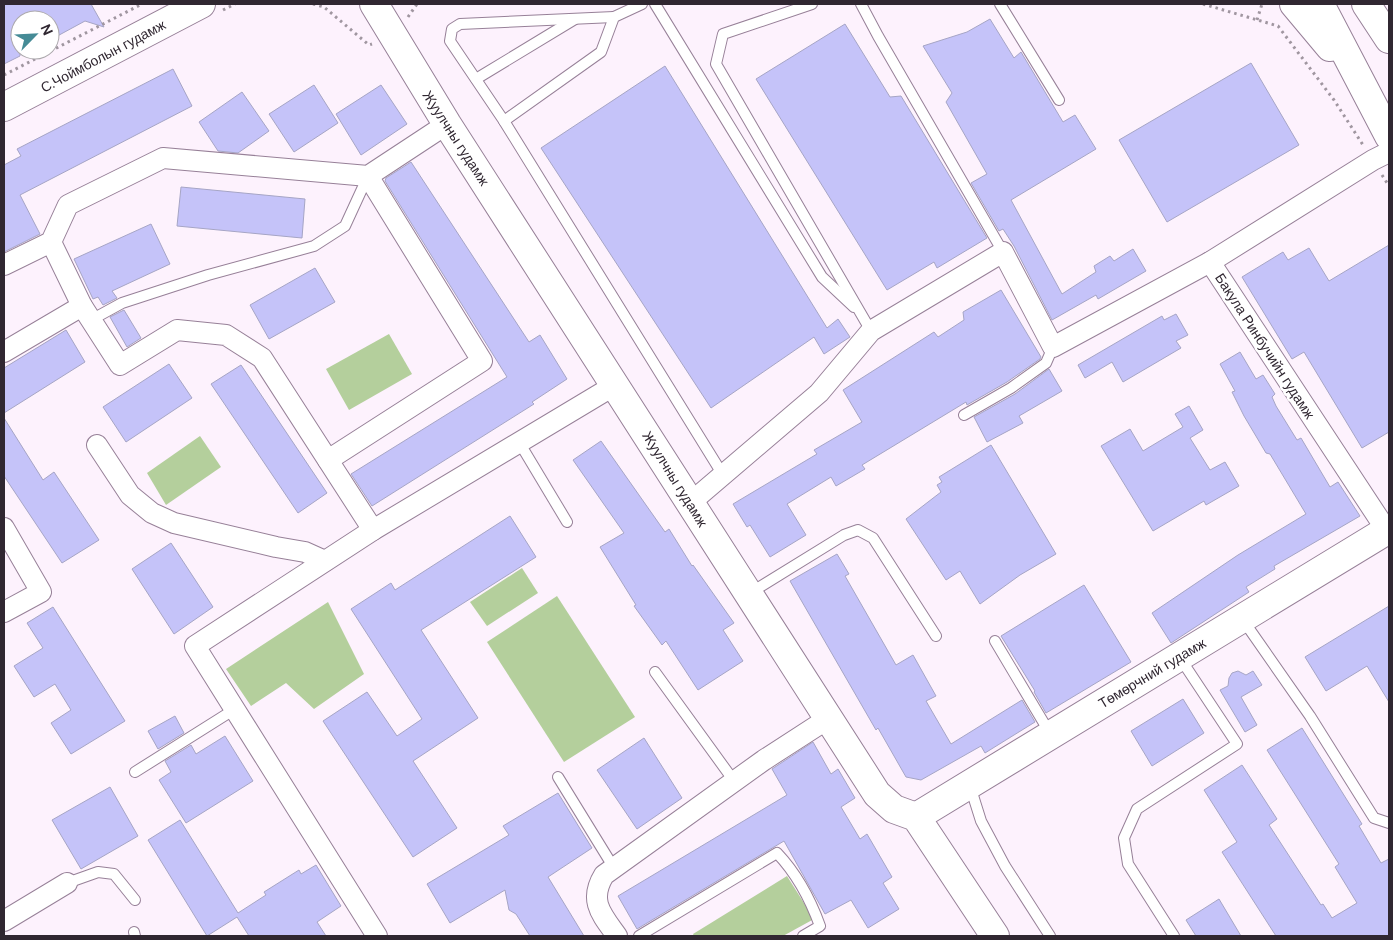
<svg xmlns="http://www.w3.org/2000/svg" width="1393" height="940" viewBox="0 0 1393 940" font-family="'DM Sans',sans-serif">
  <style>
    .green { fill: #b4cf9c }
    .building { fill: #c5c3f9; stroke: #a6a5c5 }
    .lines { fill: none; stroke-linecap: round; stroke-linejoin: round }
    .service-casing { stroke: #978098; stroke-width: 12 }
    .minor-casing { stroke: #978098; stroke-width: 22 }
    .secondary-casing { stroke: #978098; stroke-width: 30 }
    .primary-casing { stroke: #978098; stroke-width: 30 }
    .path { stroke: #a096a0; stroke-width: 3; stroke-dasharray: 2.5 4; stroke-linecap: butt }
    .service { stroke: #fff; stroke-width: 10 }
    .minor { stroke: #fff; stroke-width: 20 }
    .secondary { stroke: #fff; stroke-width: 28 }
    .primary { stroke: #fff; stroke-width: 28 }
    .labels { text-anchor: middle; stroke-width: 5; stroke-linejoin: round; paint-order: stroke }
    .street-label { font-size: 14px; fill: #302731; stroke: #fff }
  </style>
  <rect width="100%" height="100%" fill="#fdf2fd"/>
  <g class="green">
    <path d="M389,334L412,374L349,410L326,369Z"/>
    <path d="M200,436L221,467L166,505L147,473Z"/>
    <path d="M522,568L538,593L487,626L470,602Z"/>
    <path d="M557,596L635,717L564,762L487,642Z"/>
    <path d="M328,602L364,674L314,709L286,683L251,706L226,669Z"/>
    <path d="M787,876L814,919L783,936H694L693,934Z"/>
  </g>
  <g class="building">
    <path d="M4,4H91L104,27L85,21L50,40V20H20V56L4,64Z"/>
    <path d="M990,19L1014,58L1021,52L1063,122L1075,115L1096,149L1011,200L1062,294L1096,272L1094,266L1110,256L1114,261L1133,249L1146,271L1098,299L1096,295L1052,320L1014,246L1003,229L999,231L971,183L987,174L946,102L952,93L923,46L967,32Z"/>
    <path d="M845,24L890,97L901,96L987,238L937,268L934,262L887,290L756,79Z"/>
    <path d="M1251,63L1299,145L1167,222L1119,140Z"/>
    <path d="M665,66L827,328L838,319L850,337L824,354L814,337L711,408L541,148Z"/>
    <path d="M173,69L192,106L20,195L40,234L4,252V163V165L21,156L17,149Z"/>
    <path d="M314,85L338,123L294,152L269,114Z"/>
    <path d="M381,85L407,124L361,155L336,114Z"/>
    <path d="M242,92L269,131L238,153L218,151L199,122Z"/>
    <path d="M411,162L529,342L540,335L567,379L532,402L534,404L372,506L351,474L507,377L385,181L386,178Z"/>
    <path d="M181,187L305,199L302,238L177,226Z"/>
    <path d="M151,224L170,264L112,291L117,298L103,305L98,297L93,299L74,259Z"/>
    <path d="M1389,245V432L1362,448L1304,352L1292,359L1242,277L1283,252L1288,260L1309,248L1329,281Z"/>
    <path d="M315,268L335,302L269,339L250,305Z"/>
    <path d="M1001,290L1041,357L1040,359L1007,382L967,405L966,402L862,465L865,469L836,486L831,477L787,504L806,535L770,557L750,525L747,527L733,504L817,454L814,450L862,422L843,390L934,332L938,337L964,320L963,312Z"/>
    <path d="M124,310L141,338L127,347L110,317Z"/>
    <path d="M1176,314L1188,335L1176,341L1181,348L1123,382L1112,362L1085,378L1078,365L1162,316L1164,320Z"/>
    <path d="M66,330L85,362L4,413V368Z"/>
    <path d="M1240,352L1256,379L1263,375L1275,394L1272,397L1276,406L1297,440L1301,438L1330,487L1338,482L1360,516L1274,566L1275,569L1246,587L1249,592L1171,643L1152,613L1238,555L1306,514L1270,454L1266,453L1244,416L1232,392L1235,391L1220,364Z"/>
    <path d="M169,364L192,398L126,442L103,407Z"/>
    <path d="M241,365L327,493L298,513L211,384Z"/>
    <path d="M1049,369L1062,391L1019,416L1023,423L987,442L974,417L1015,394Z"/>
    <path d="M1189,406L1203,430L1190,438L1210,470L1225,462L1239,486L1206,505L1204,501L1153,531L1101,446L1130,429L1143,451L1183,427L1175,414Z"/>
    <path d="M4,418L43,480L54,472L99,540L62,563L4,476Z"/>
    <path d="M601,441L665,532L669,529L692,566L693,565L734,623L723,630L743,661L698,690L666,641L662,645L634,606L636,605L600,547L624,533L573,460Z"/>
    <path d="M991,445L1056,554L1020,575L980,604L960,571L946,580L906,519L941,492L937,485L942,482L939,477Z"/>
    <path d="M510,516L536,557L421,630L478,718L413,761L457,828L413,857L323,721L367,692L397,736L422,719L351,609L391,583L395,590Z"/>
    <path d="M171,543L213,607L174,634L132,569Z"/>
    <path d="M837,554L849,574L845,576L896,665L913,655L936,696L926,701L951,744L1022,700L1035,722L985,753L981,746L921,780L906,777L878,728L876,730L790,581Z"/>
    <path d="M1084,585L1131,662L1046,713L1034,692L1035,691L1001,636Z"/>
    <path d="M1389,606V702L1367,666L1326,691L1305,657Z"/>
    <path d="M53,607L125,721L71,754L51,723L71,710L55,684L34,697L14,666L43,648L27,623Z"/>
    <path d="M1238,671L1246,675L1253,671L1262,685L1241,697L1257,725L1245,732L1220,690L1228,686L1229,678L1232,673Z"/>
    <path d="M1183,699L1204,733L1152,766L1131,731Z"/>
    <path d="M175,716L184,733L158,749L148,731Z"/>
    <path d="M1302,728L1362,824L1359,826L1381,863L1389,859V936H1276L1222,852L1237,842L1204,790L1242,765L1277,819L1269,825L1321,905L1323,904L1332,918L1357,903L1335,867L1339,864L1267,750Z"/>
    <path d="M225,736L253,781L186,823L159,780L171,772L165,761L191,745L196,754Z"/>
    <path d="M644,738L682,798L637,829L597,770Z"/>
    <path d="M813,742L831,774L838,769L855,798L841,807L860,839L867,834L892,877L883,883L899,909L868,928L851,900L825,914L784,841L637,929L618,896L787,795L772,769Z"/>
    <path d="M110,787L138,836L81,869L52,820Z"/>
    <path d="M558,793L592,848L548,877L584,936H530L516,914L509,910L505,890L450,923L427,884L509,835L503,826Z"/>
    <path d="M180,820L238,913L266,895L264,892L299,870L301,874L316,865L341,906L317,922L326,936H249L237,917L207,936L148,840Z"/>
    <path d="M1219,899L1241,936H1196L1186,920Z"/>
  </g>
  <g class="lines">
    <g class="service-casing">
      <g id="service">
        <path d="M655,4L822,277L854,307"/>
        <path d="M812,4L723,34L716,64L871,331"/>
        <path d="M861,4L878,36L1003,252"/>
        <path d="M1000,4L1059,100"/>
        <path d="M614,17L460,24L452,29L450,41L504,121L723,475"/>
        <path d="M476,79L575,19"/>
        <path d="M504,121L601,52L614,17L642,4"/>
        <path d="M91,320L122,303L208,275L314,246L345,226L368,176"/>
        <path d="M964,415L1011,388L1046,363L1053,347"/>
        <path d="M519,442L567,522"/>
        <path d="M750,593L844,535L858,530L873,538L936,636"/>
        <path d="M1243,620L1310,716L1374,818L1389,823"/>
        <path d="M995,641L1051,735"/>
        <path d="M655,672L734,781"/>
        <path d="M135,772L235,709"/>
        <path d="M558,777L614,868"/>
        <path d="M970,786L981,821L1005,866L1050,936"/>
        <path d="M67,883L98,872L114,874L135,900"/>
        <path d="M134,932L135,936"/>
        <path d="M639,936L777,853C796,873 811,901 820,926L803,936"/>
        <path d="M1174,936L1128,864L1124,838L1137,809L1237,744L1180,658"/>
      </g>
    </g>
    <g class="minor-casing">
      <g id="minor">
        <path d="M51,242L82,306L120,365L177,330L226,335L262,358L373,530"/>
        <path d="M1210,262L1387,531"/>
        <path d="M4,265L51,242L68,205L163,158L368,176L447,124"/>
        <path d="M4,352L82,306"/>
        <path d="M97,445L130,495L152,513L174,523L276,547L305,552L325,561"/>
        <path d="M328,460L482,361L368,176"/>
        <path d="M690,503L819,393L871,331L1003,252L1053,347L1210,262L1373,160L1389,152"/>
        <path d="M4,528L41,592L4,612"/>
        <path d="M4,921L67,883"/>
        <path d="M377,936L195,646L373,530L615,385"/>
        <path d="M617,936C602,915 588,901 604,875L764,760L829,718"/>
      </g>
    </g>
    <g class="secondary-casing">
      <g id="secondary">
        <path d="M374,4L447,124L877,794L894,809L916,817L995,936"/>
        <path d="M4,107L201,4"/>
        <path d="M916,817L1389,529"/>
      </g>
    </g>
    <g class="primary-casing">
      <g id="primary">
        <path d="M1294,4L1330,47"/>
        <path d="M1320,4L1389,136"/>
        <path d="M1366,4L1389,39"/>
      </g>
    </g>
    <g class="path">
      <path d="M313,4L324,7L369,45L372,44"/>
      <path d="M1203,4L1278,26L1334,100L1363,145"/>
      <path d="M223,10L235,4"/>
      <path d="M408,17L417,4"/>
      <path d="M1257,20L1262,4"/>
      <path d="M4,75L142,4"/>
      <path d="M1382,175L1389,186"/>
    </g>
    <use href="#service" class="service"/>
    <use href="#minor" class="minor"/>
    <use href="#secondary" class="secondary"/>
    <use href="#primary" class="primary"/>
  </g>
  <g class="labels">
    <g class="street-label">
      <text transform="translate(103 56) rotate(-28)" y="5">С.Чоймболын гудамж</text>
      <text transform="translate(456 138) rotate(57)" y="5">Жуулчны гудамж</text>
      <text transform="translate(1265 346) rotate(57)" y="5">Бакула Ринбучийн гудамж</text>
      <text transform="translate(675 479) rotate(58)" y="5">Жуулчны гудамж</text>
      <text transform="translate(1152 673) rotate(-31)" y="5">Төмөрчний гудамж</text>
    </g>
  </g>
  <rect width="1393" height="940" fill="none" stroke="#302731" stroke-width="10"/>
  <g transform="translate(35 35) rotate(66)"><circle r="24" fill="#ffffff" stroke="#aca9ad"/>
  <path d="M0-4L9 19L0 12L-9 19Z" fill="#458b96"/>
  <text y="-8" font-size="14" font-weight="bold" text-anchor="middle" fill="#302731">N</text>
  </g>
</svg>
